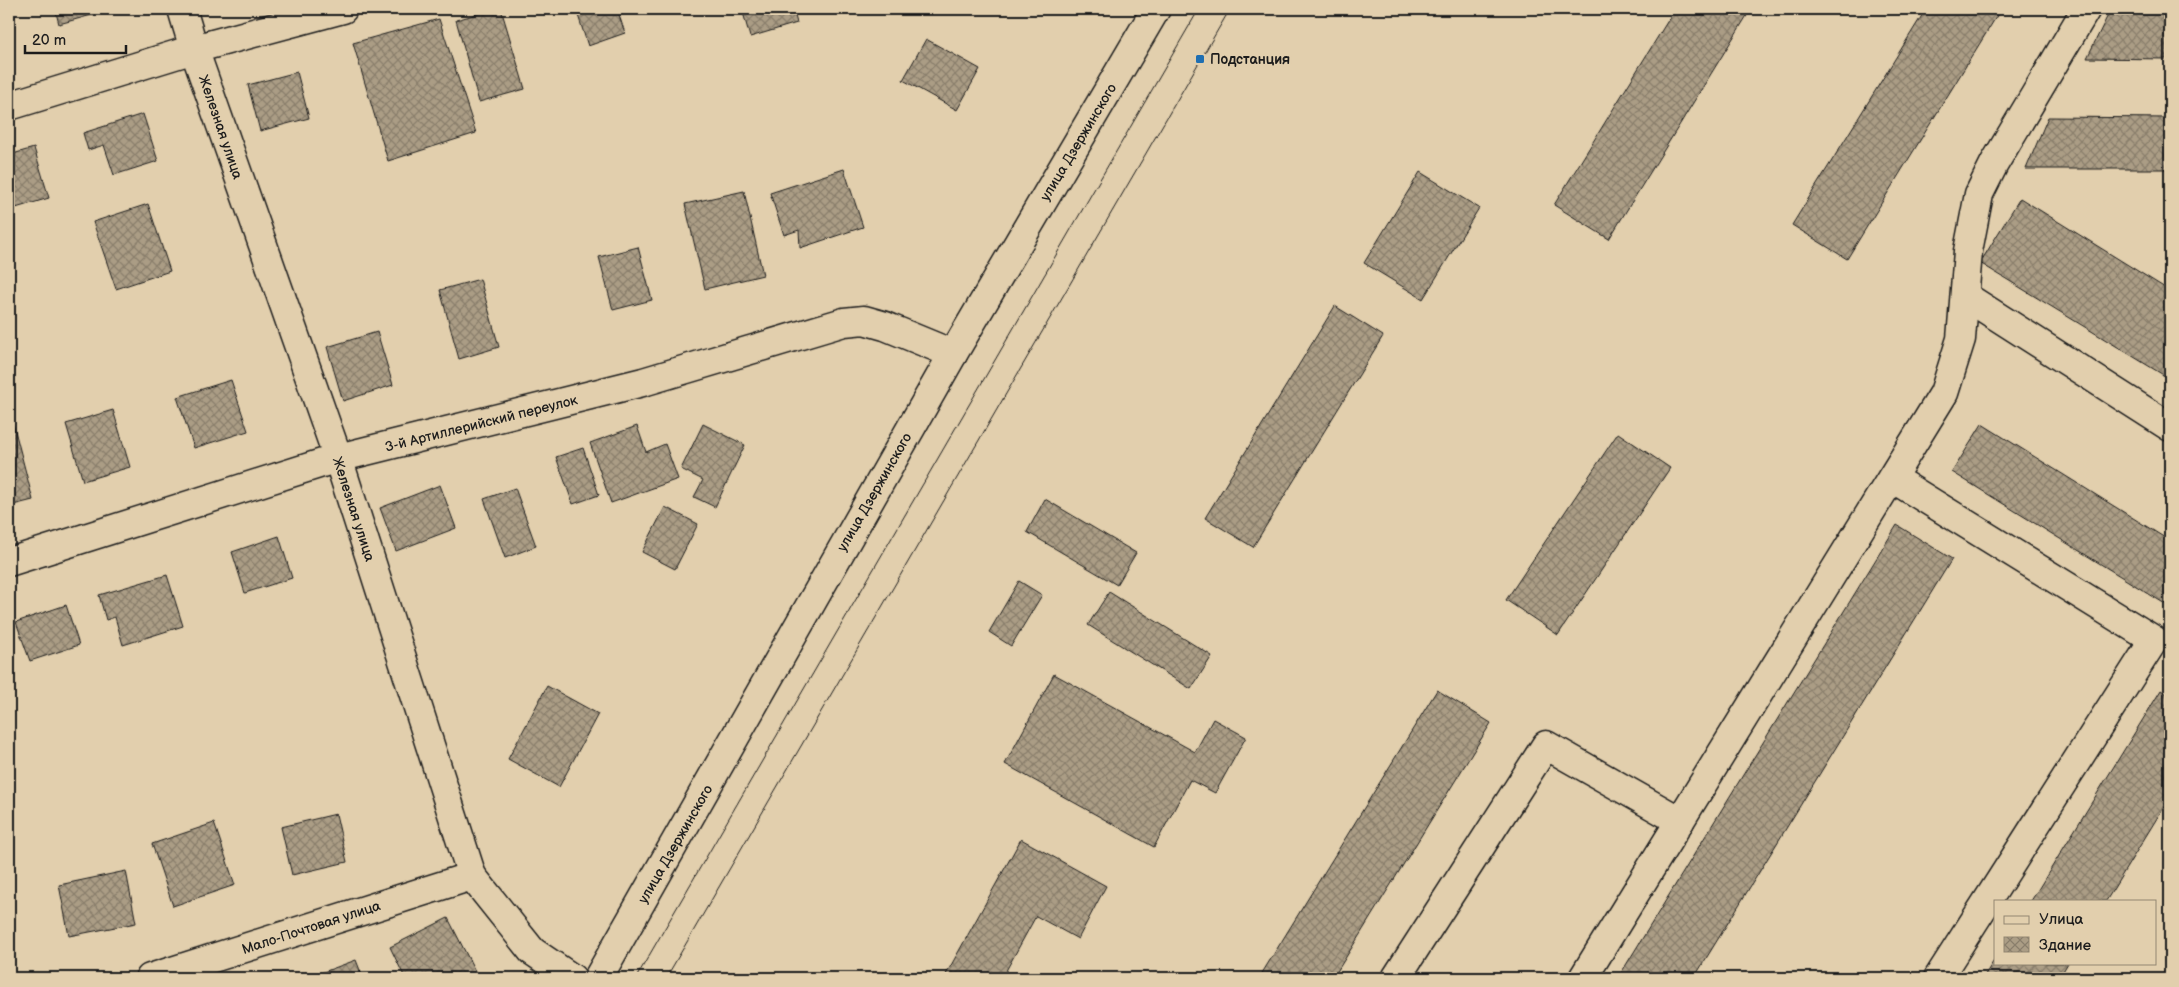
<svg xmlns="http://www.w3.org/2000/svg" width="2179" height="987" viewBox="0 0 2179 987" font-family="'Balsamiq Sans',sans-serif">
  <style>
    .building { fill: url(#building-cross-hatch); stroke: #1c1c1c }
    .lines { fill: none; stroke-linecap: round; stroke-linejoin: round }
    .minor-casing { stroke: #1c1c1c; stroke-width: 31 }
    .major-casing { stroke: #1c1c1c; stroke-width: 31 }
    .minor { stroke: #e2cfad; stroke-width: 28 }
    .major { stroke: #e2cfad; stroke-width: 28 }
    .tram { stroke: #1c1c1c; stroke-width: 1 }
    .poi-dot { fill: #1f6fb2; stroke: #e2cfad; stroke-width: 2 }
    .labels { text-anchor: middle; stroke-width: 5; stroke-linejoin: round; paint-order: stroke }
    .poi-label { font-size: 14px; font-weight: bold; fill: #1c1c1c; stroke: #e2cfad; text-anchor: start }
    .street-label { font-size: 14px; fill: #1c1c1c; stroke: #e2cfad }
  </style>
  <defs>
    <pattern id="building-cross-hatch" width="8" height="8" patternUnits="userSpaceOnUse" patternTransform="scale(1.25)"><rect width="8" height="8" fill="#ab9d85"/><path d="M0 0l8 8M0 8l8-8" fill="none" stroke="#8a7f6c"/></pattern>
  </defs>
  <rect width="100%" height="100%" fill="#e2cfad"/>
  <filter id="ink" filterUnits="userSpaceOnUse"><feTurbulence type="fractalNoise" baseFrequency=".02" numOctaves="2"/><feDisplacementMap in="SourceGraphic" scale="10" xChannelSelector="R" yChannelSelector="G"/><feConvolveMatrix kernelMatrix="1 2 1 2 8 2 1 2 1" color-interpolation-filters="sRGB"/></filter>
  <g filter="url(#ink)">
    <g class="building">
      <path d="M55,9H110V10L59,24Z"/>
      <path d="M495,9H501L525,89L479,102L456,20Z"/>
      <path d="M576,9H617L625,33L588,46Z"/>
      <path d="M742,9H793L797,23L750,37Z"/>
      <path d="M1675,9H1751L1609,239L1554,205Z"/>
      <path d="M1926,9H2001L1847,259L1792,225Z"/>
      <path d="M2111,9H2167L2166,59L2087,58Z"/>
      <path d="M439,19L476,133L388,161L353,43Z"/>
      <path d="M926,39L980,69L957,110L903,80Z"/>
      <path d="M297,72L309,118L260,131L248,85Z"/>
      <path d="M143,114L158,161L114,175L104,145L88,150L83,133Z"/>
      <path d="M2048,117L2170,118V169H2026Z"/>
      <path d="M34,148L49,198L9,210V155Z"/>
      <path d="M844,169L863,227L800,248L799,230L784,235L770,193Z"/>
      <path d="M1420,172L1479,208L1423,299L1364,263Z"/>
      <path d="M744,191L763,275L705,289L685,204Z"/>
      <path d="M2020,198L2170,291V379L1980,263Z"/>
      <path d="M148,204L170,271L116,289L93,222Z"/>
      <path d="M638,247L652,300L613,310L599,257Z"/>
      <path d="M480,279L499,347L459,359L440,290Z"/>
      <path d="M1335,306L1383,336L1253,547L1205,518Z"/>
      <path d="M377,332L393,385L343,401L327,347Z"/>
      <path d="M231,380L248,431L194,448L177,397Z"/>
      <path d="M113,410L130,467L83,481L66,424Z"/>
      <path d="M13,423L33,500L9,506V424Z"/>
      <path d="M703,424L745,445L715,507L694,497L703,480L681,469Z"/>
      <path d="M1982,424L2170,541V607L1952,472Z"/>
      <path d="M637,426L646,452L665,444L678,479L611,503L590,443Z"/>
      <path d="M1618,433L1670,468L1558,635L1506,600Z"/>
      <path d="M583,448L599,495L573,504L556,457Z"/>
      <path d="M440,485L456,528L396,551L380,508Z"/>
      <path d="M515,488L536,546L505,558L484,499Z"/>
      <path d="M1045,499L1136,553L1117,585L1027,532Z"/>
      <path d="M665,507L698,524L675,569L642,552Z"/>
      <path d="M1897,525L1952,559L1694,978H1618Z"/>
      <path d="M279,536L292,578L245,593L232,552Z"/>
      <path d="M167,575L183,626L123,645L115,617L106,620L99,595Z"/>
      <path d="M1019,581L1042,595L1011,646L989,632Z"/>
      <path d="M1109,592L1212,656L1191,689L1088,625Z"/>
      <path d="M66,605L79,645L30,661L16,622Z"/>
      <path d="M1054,674L1195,752L1213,719L1246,737L1215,793L1190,780L1154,847L1005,764Z"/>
      <path d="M547,686L598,714L559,787L508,759Z"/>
      <path d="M1437,690L1491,723L1333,978H1259Z"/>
      <path d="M2161,690L2170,696V797L2106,901H2031Z"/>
      <path d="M336,814L347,862L292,875L281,827Z"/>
      <path d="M214,823L235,885L173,906L152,844Z"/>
      <path d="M1021,839L1106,886L1078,939L1036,916L1002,978H944Z"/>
      <path d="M126,871L136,923L69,936L59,885Z"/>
      <path d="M448,918L477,975L470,978H405L390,947Z"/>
      <path d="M1995,959V963H2068L2059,978H1983Z"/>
      <path d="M356,960L363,978H307Z"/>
    </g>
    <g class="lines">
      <g class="minor-casing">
        <g id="minor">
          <path d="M182,9L194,49L338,458L472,876L532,951L572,978"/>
          <path d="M9,106L194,49L343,9"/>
          <path d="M1965,296L2170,427"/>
          <path d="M1892,478L2154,640L1938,978"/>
          <path d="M9,562L338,458L643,382L844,322L864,320L885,326L953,354"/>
          <path d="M150,978L472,876"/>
          <path d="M1396,978L1546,745L1680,821"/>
          <path d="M1583,978L1944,393L1961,339L1968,251L1979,194L1994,164L2086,9"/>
        </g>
      </g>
      <g class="major-casing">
        <path id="major" d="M598,978L953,354L1156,9"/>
      </g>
      <use href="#minor" class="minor"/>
      <use href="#major" class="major"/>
      <g class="tram">
        <path d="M636,978L1199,9"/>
        <path d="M666,978L1230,9"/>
      </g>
    </g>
  </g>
  <rect class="poi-dot" x="1195" y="54" width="10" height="10" rx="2.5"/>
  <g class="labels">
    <g class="poi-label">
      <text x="1210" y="64">Подстанция</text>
    </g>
    <g class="street-label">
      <text transform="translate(221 127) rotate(71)" y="5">Железная улица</text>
      <text transform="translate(1078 142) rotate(-59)" y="5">улица Дзержинского</text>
      <text transform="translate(481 423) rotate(-14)" y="5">3-й Артиллерийский переулок</text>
      <text transform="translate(874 492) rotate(-60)" y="5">улица Дзержинского</text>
      <text transform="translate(354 509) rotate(72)" y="5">Железная улица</text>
      <text transform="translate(675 844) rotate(-60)" y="5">улица Дзержинского</text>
      <text transform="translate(311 927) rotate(-18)" y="5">Мало-Почтовая улица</text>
    </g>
  </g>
  <rect width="2179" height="987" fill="none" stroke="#e2cfad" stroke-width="30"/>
  <rect x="15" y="15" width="2149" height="957" fill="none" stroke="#1c1c1c" stroke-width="2" filter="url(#ink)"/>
  <rect x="1994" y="900" width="162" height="65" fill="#e2cfad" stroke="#938773"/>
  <rect x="2004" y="916" width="25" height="8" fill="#e2cfad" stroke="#938773"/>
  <text x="2039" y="924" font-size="15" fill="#1c1c1c">Улица</text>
  <rect x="2004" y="937" width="25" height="15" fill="url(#building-cross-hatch)" stroke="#938773"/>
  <text x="2039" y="950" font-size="15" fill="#1c1c1c">Здание</text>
  <path d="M25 45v8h101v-8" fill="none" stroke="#1c1c1c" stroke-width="2.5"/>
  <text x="32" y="45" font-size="15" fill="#1c1c1c" stroke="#e2cfad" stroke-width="4" paint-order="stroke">20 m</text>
</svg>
